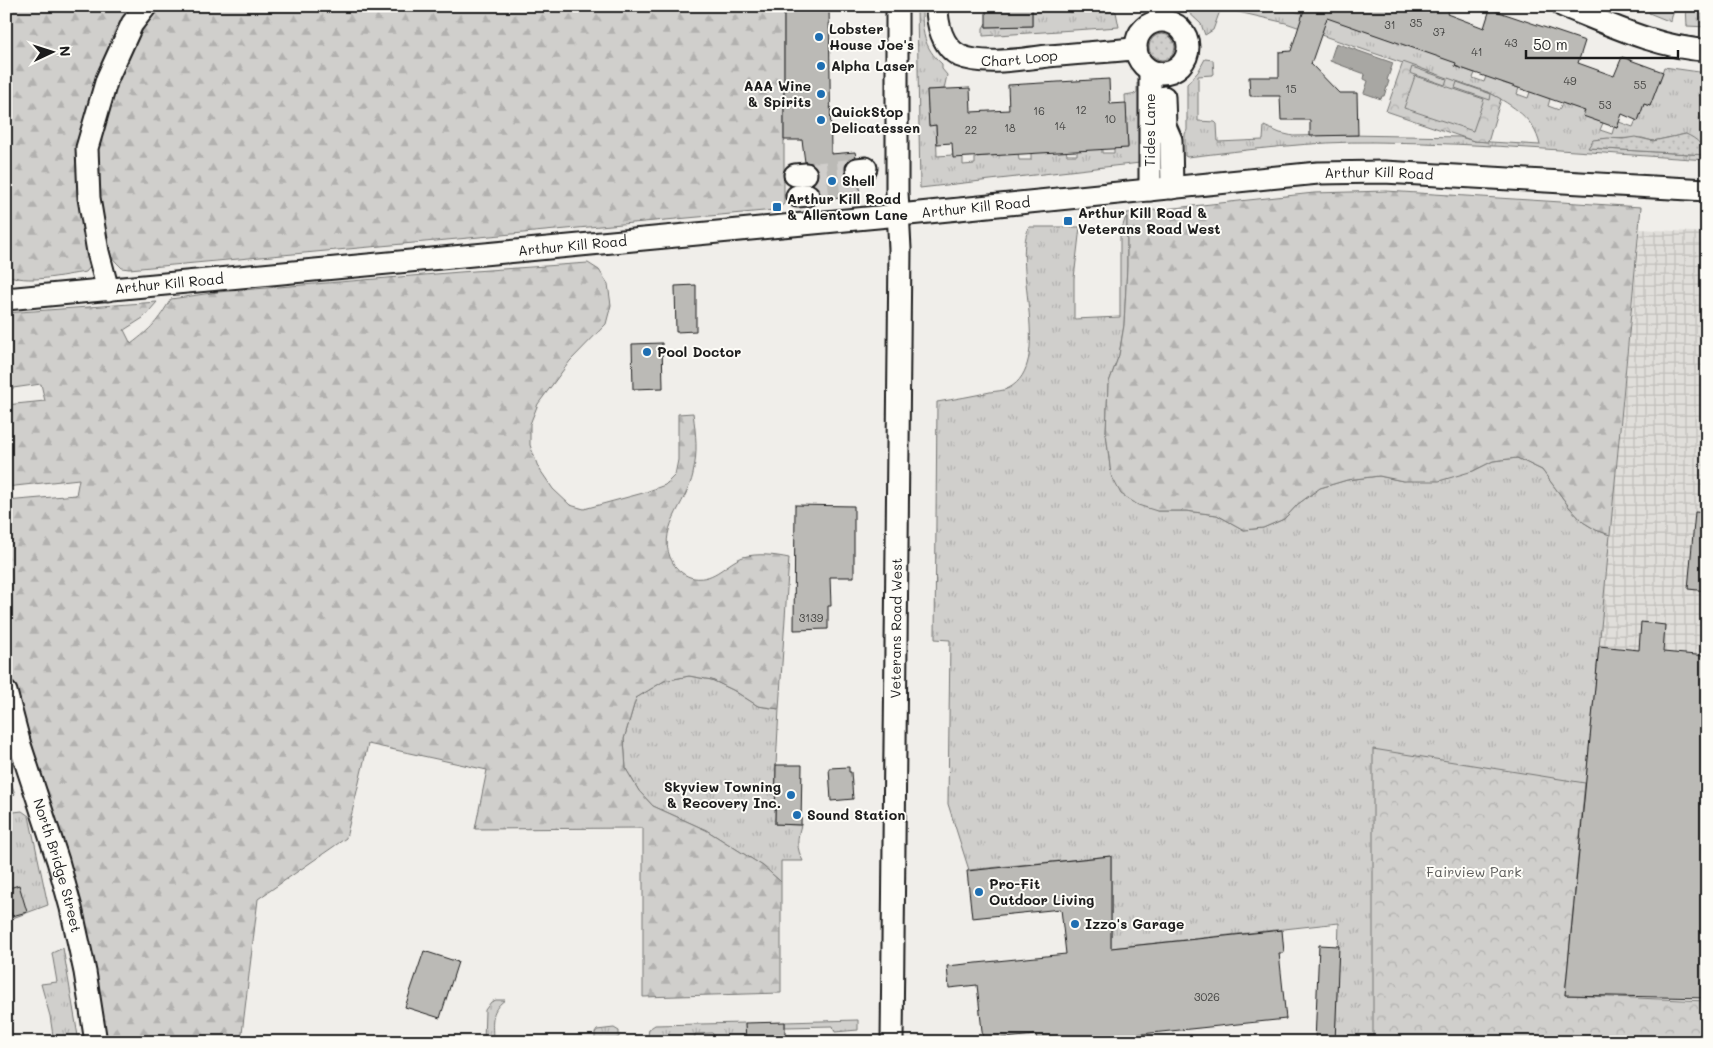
<svg xmlns="http://www.w3.org/2000/svg" width="1713" height="1048" viewBox="0 0 1713 1048" font-family="Mali,sans-serif">
  <style>
    .industrial { fill: url(#industrial-grid) }
    .grass { fill: url(#grass-tufts); stroke: #767674; fill-rule: evenodd }
    .forest { fill: url(#forest-firs); stroke: #767674 }
    .park { fill: url(#park-crowns); stroke: #767674 }
    .garden { fill: url(#garden-dots); stroke: #767674 }
    .pitch { fill: #d0cfcc; stroke: #767674 }
    .water { fill: #a8a7a3; stroke: #706f6d }
    .building { fill: #bbbab6; stroke: #1c1c1c }
    .lines { fill: none; stroke-linecap: round; stroke-linejoin: round }
    .minor-tunnel { stroke: #d0cecb; stroke-width: 21; stroke-dasharray: 21 11; stroke-linecap: butt }
    .minor-casing { stroke: #1c1c1c; stroke-width: 25 }
    .minor { stroke: #fdfcf7; stroke-width: 21 }
    .poi-dot { fill: #1f6fb2; stroke: #fdfcf7; stroke-width: 2 }
    .labels { text-anchor: middle; stroke-width: 4; stroke-linejoin: round; paint-order: stroke }
    .number-label { font-size: 11px; fill: #444442 }
    .poi-label { font-size: 14px; font-weight: bold; fill: #1c1c1c; stroke: #fdfcf7; text-anchor: start }
    .street-label { font-size: 14px; fill: #1c1c1c; stroke: #fdfcf7 }
    .park-label { font-size: 14px; fill: #5b5b5a; stroke: #fdfcf7 }
  </style>
  <defs>
    <pattern id="industrial-grid" width="8" height="8" patternUnits="userSpaceOnUse" patternTransform="scale(1.25)"><rect width="8" height="8" fill="#e0deda"/><path d="M0 4h8M4 0v8" fill="none" stroke="#c0beba"/></pattern>
    <pattern id="grass-tufts" width="24" height="20" patternUnits="userSpaceOnUse" patternTransform="scale(1.25)"><rect width="24" height="20" fill="#d0cfcc"/><path d="M3 7l-1-3M5 7V3M7 7l1-3M15 17l-1-3M17 17v-4M19 17l1-3" fill="none" stroke="#b2b1af"/></pattern>
    <pattern id="forest-firs" width="22" height="20" patternUnits="userSpaceOnUse" patternTransform="scale(1.25)"><rect width="22" height="20" fill="#d0cfcc"/><path d="M5 1l3.5 6h-7zM16 11l3.5 6h-7z" fill="#b2b1af"/></pattern>
    <pattern id="park-crowns" width="20" height="18" patternUnits="userSpaceOnUse" patternTransform="scale(1.25)"><rect width="20" height="18" fill="#d0cfcc"/><path d="M2 6a3 3 0 1 1 6 0M12 15a3 3 0 1 1 6 0" fill="none" stroke="#b2b1af"/></pattern>
    <pattern id="garden-dots" width="8" height="8" patternUnits="userSpaceOnUse" patternTransform="scale(1.25)"><rect width="8" height="8" fill="#d0cfcc"/><path d="M2 2h.1M6 6h.1" fill="none" stroke="#b2b1af" stroke-width="1.8" stroke-linecap="round"/></pattern>
  </defs>
  <rect width="100%" height="100%" fill="#f0eeea"/>
  <filter id="ink" filterUnits="userSpaceOnUse"><feTurbulence type="fractalNoise" baseFrequency=".02" numOctaves="2"/><feDisplacementMap in="SourceGraphic" scale="10" xChannelSelector="R" yChannelSelector="G"/><feConvolveMatrix kernelMatrix="1 2 1 2 8 2 1 2 1" color-interpolation-filters="sRGB"/></filter>
  <g filter="url(#ink)">
    <path class="industrial" d="M1640,229L1707,233V998L1565,995Z"/>
    <g class="grass">
      <path d="M917,6H922C922,31 923,47 942,64V69L947,75L944,89L927,90L929,125H936L937,156L953,155L963,157V165L975,164V157L988,156L987,118L1018,153L1019,160H1031V147L1066,151L1067,155H1077V150L1102,149V153H1114V148L1128,147L1125,95L1137,93V83L1141,86L1140,163L920,188Z"/>
      <path d="M1039,6H1068L1069,12H1113V9L1116,12L1119,27L983,36V28L986,23V27L1032,26V10L1039,9Z"/>
      <path d="M1185,6H1285V9L1301,13L1302,8L1446,59L1467,31L1456,66L1475,73L1473,78L1484,82L1488,71L1503,83L1519,88L1517,94L1528,98L1531,89L1550,99L1548,106L1559,110L1562,103L1578,108L1597,79L1583,115L1603,123L1600,130L1612,134L1614,127L1617,128L1619,122L1633,127L1636,120L1638,121L1644,104L1650,106L1664,67L1706,73L1707,160C1596,153 1485,143 1375,142C1312,141 1249,150 1187,157L1185,156V134L1187,130V84L1198,72L1205,59L1213,60L1214,74L1212,75L1198,76V121L1215,122L1217,124L1218,142L1263,140L1264,126L1280,133L1293,136L1348,135L1460,137L1474,141L1540,145C1534,118 1513,106 1490,93L1286,23L1221,8L1213,30L1205,35L1201,24L1185,9ZM1686,134L1706,155L1589,148L1593,141L1599,139L1642,138L1653,141Z"/>
      <path d="M1651,6H1681V9C1673,10 1672,15 1671,22L1649,13Z"/>
      <path d="M1686,6H1707V27L1687,26Z"/>
      <path d="M1127,213V266L1124,325L1119,355L1108,385L1106,433L1111,475L1157,511H1186L1217,515L1244,530L1263,528L1284,519L1298,504L1320,488L1347,480L1379,476L1403,481L1473,471L1493,461L1517,458L1542,470L1570,508L1583,522L1596,530L1610,535L1573,914L1563,894L1440,1042H1335L1339,923L1111,948V856L969,870L948,804L950,640L935,639L937,402C955,399 973,396 990,392C996,391 1004,391 1009,388C1054,364 1011,266 1029,227H1080L1074,278V319L1120,317V235Z"/>
      <path d="M689,676L712,680L733,690L758,706L779,709L776,765L775,824L801,825C797,839 796,848 803,861H781V882L763,866L706,830L653,806L639,791L626,769L624,739L636,698L664,681Z"/>
      <path d="M6,774H8L15,794L12,797H6Z"/>
      <path d="M22,811L29,816L48,905L10,919L6,909V813Z"/>
      <path d="M63,948L79,1042H54L50,1016L41,984L57,982L52,953Z"/>
      <path d="M496,1000H505C489,1011 493,1024 493,1042H484L485,1010L491,1002Z"/>
      <path d="M858,1020V1030L835,1032L833,1026L785,1027V1022Z"/>
      <path d="M745,1023L746,1042H730V1038L717,1039L712,1033L695,1034V1037L690,1042H655L652,1041L648,1036L649,1029L655,1025Z"/>
      <path d="M614,1028L619,1031V1037L615,1039H600V1042H595V1033L597,1030Z"/>
    </g>
    <g class="forest">
      <path d="M6,6H136L92,109L91,257L90,267L86,272C63,275 26,285 6,274Z"/>
      <path d="M159,6H784V204L775,210L129,269L122,268L116,262L110,255L104,241L94,157L120,69L139,28Z"/>
      <path d="M1386,191L1641,207L1610,535L1596,530L1583,522L1570,508L1542,470L1517,458L1493,461L1473,471L1439,481H1403L1379,476L1347,480L1320,488L1298,504L1284,519L1263,528L1244,530L1217,515L1186,511H1157L1138,505L1121,494L1111,475L1106,433L1108,385L1119,355L1124,325L1127,266V213L1314,193Z"/>
      <path d="M588,263L599,270L608,284L611,305L606,324L570,361L538,404L530,424V445L538,467L553,489L570,505L584,509L643,493L665,485L675,475L678,460V414L693,413C696,436 698,451 693,474C687,504 654,531 673,563C677,570 686,577 694,578C715,581 726,563 743,557C757,553 775,555 789,558L779,709L758,706L733,690L712,680L689,676L664,681L636,698L624,739L626,769L639,791L653,806L706,830L763,866L781,882V993L643,997V828L475,829L487,770L368,744L346,838L258,899L241,1042H102L7,659L6,501L76,495L79,479L6,487V405L45,401L41,384L6,389V313L157,302L143,318L124,330L131,344C152,328 157,322 171,299L218,292L460,272Z"/>
    </g>
    <g class="park">
      <path d="M1403,62L1490,93L1501,99L1488,142L1474,141L1386,111Z"/>
      <path d="M1373,749L1585,783L1565,995L1707,1001V1042H1373Z"/>
    </g>
    <g class="garden">
      <circle cx="1162" cy="47" r="13"/>
      <path d="M1686,134C1697,139 1702,144 1707,155L1588,148L1593,140L1608,138L1623,139L1635,137L1653,141Z"/>
    </g>
    <g class="pitch">
      <path d="M1412,67L1447,79L1445,85L1410,73Z"/>
      <path d="M1415,76L1484,99L1473,131L1404,108Z"/>
      <path d="M1457,82L1491,94L1490,100L1455,88Z"/>
    </g>
    <path class="water" d="M1336,43L1393,63L1387,80L1389,81L1384,96H1382L1381,99L1364,93L1368,81L1364,79L1365,74L1330,61Z"/>
    <g class="building">
      <path d="M784,6H829L831,154L855,152L856,157L850,159L846,164L845,171L847,177L852,180L858,181L860,196L820,200V193L818,188L814,184L817,179L818,172L816,166L812,163L805,162L802,140H784Z"/>
      <path d="M986,6H1032V26L986,27Z"/>
      <path d="M1300,6H1450L1447,14L1484,28L1490,9L1585,41L1578,63L1614,76L1622,57L1663,72L1650,106L1644,104L1638,121L1622,114L1617,128L1583,116L1585,111L1455,66L1456,63L1327,18L1311,64L1339,93H1357L1358,135L1310,136V120H1281L1280,96H1250L1249,77H1279V52L1291,51L1304,10L1300,9Z"/>
      <path d="M1109,79L1110,104L1126,103L1128,148L953,158L952,143L937,144L936,125L929,126L927,90L970,88L971,112L1009,110L1008,85Z"/>
      <path d="M696,285V331L676,332L675,286Z"/>
      <path d="M662,343L663,388L633,389L632,344Z"/>
      <path d="M795,505L854,506V577H830L831,606H828V629L794,630Z"/>
      <path d="M1695,512L1707,513V591L1688,589Z"/>
      <path d="M1641,622L1665,625L1663,652L1707,656V998L1565,995L1599,646L1639,650Z"/>
      <path d="M776,765H802L801,825L775,824Z"/>
      <path d="M849,767V772H851L853,799L831,801L829,768Z"/>
      <path d="M1111,856V948L1282,930L1284,953H1279L1286,1019L1065,1042H1047V1038L1037,1039L1036,1035L983,1040L977,985L949,988L947,966L1066,954L1061,909L972,918L967,871Z"/>
      <path d="M19,885L27,912L12,916L6,899V889Z"/>
      <path d="M1319,945L1339,946L1335,1042H1315Z"/>
      <path d="M424,951L458,962L440,1018L405,1007Z"/>
      <path d="M785,1022V1042H746L745,1023Z"/>
    </g>
    <g class="lines">
      <g class="minor-tunnel">
        <path d="M806,174L857,169"/>
        <path d="M808,195L859,190"/>
      </g>
      <g class="minor-casing">
        <g id="minor">
          <path id="s1" d="M937,6C937,24 942,47 960,56C984,66 1022,59 1048,56C1077,54 1106,51 1136,49"/>
          <path d="M1563,6C1606,23 1660,49 1707,50"/>
          <circle cx="1162" cy="47" r="26"/>
          <path d="M1164,97L1165,126L1171,140L1172,188"/>
          <path d="M857,169L866,168"/>
          <path d="M795,175L806,174"/>
          <path d="M1150,190V71"/>
          <path d="M797,196L808,195"/>
          <path d="M108,290L98,252L89,198L87,148L107,79L132,24L146,6"/>
          <path id="s2" d="M6,299L899,215L1318,173L1384,172L1707,190"/>
          <path id="s3" d="M6,692L20,745L58,861L71,908L85,972L96,1042"/>
          <path id="s4" d="M892,1042L900,249L897,192V6"/>
        </g>
      </g>
      <use href="#minor" class="minor"/>
    </g>
  </g>
  <g class="poi-dot">
    <circle cx="819" cy="37" r="5"/>
    <circle cx="821" cy="66" r="5"/>
    <circle cx="821" cy="94" r="5"/>
    <circle cx="821" cy="120" r="5"/>
    <circle cx="832" cy="181" r="5"/>
    <rect x="772" y="202" width="10" height="10" rx="2.5"/>
    <rect x="1063" y="216" width="10" height="10" rx="2.5"/>
    <circle cx="647" cy="352" r="5"/>
    <circle cx="791" cy="795" r="5"/>
    <circle cx="797" cy="815" r="5"/>
    <circle cx="979" cy="892" r="5"/>
    <circle cx="1075" cy="924" r="5"/>
  </g>
  <g class="labels">
    <g class="number-label">
      <text x="1416" y="27">35</text>
      <text x="1390" y="29">31</text>
      <text x="1439" y="36">37</text>
      <text x="1511" y="47">43</text>
      <text x="1477" y="56">41</text>
      <text x="1570" y="85">49</text>
      <text x="1640" y="89">55</text>
      <text x="1291" y="93">15</text>
      <text x="1605" y="109">53</text>
      <text x="1081" y="114">12</text>
      <text x="1039" y="115">16</text>
      <text x="1110" y="123">10</text>
      <text x="1060" y="130">14</text>
      <text x="1010" y="132">18</text>
      <text x="971" y="134">22</text>
      <text x="811" y="622">3139</text>
      <text x="1207" y="1001">3026</text>
    </g>
    <g class="poi-label">
      <text x="829" y="34">Lobster<tspan x="829" dy="16">House Joe's</tspan></text>
      <text x="831" y="71">Alpha Laser</text>
      <text x="811" y="91" text-anchor="end">AAA Wine<tspan x="811" dy="16">&amp; Spirits</tspan></text>
      <text x="831" y="117">QuickStop<tspan x="831" dy="16">Delicatessen</tspan></text>
      <text x="842" y="186">Shell</text>
      <text x="787" y="204">Arthur Kill Road<tspan x="787" dy="16">&amp; Allentown Lane</tspan></text>
      <text x="1078" y="218">Arthur Kill Road &amp;<tspan x="1078" dy="16">Veterans Road West</tspan></text>
      <text x="657" y="357">Pool Doctor</text>
      <text x="781" y="792" text-anchor="end">Skyview Towning<tspan x="781" dy="16">&amp; Recovery Inc.</tspan></text>
      <text x="807" y="820">Sound Station</text>
      <text x="989" y="889">Pro-Fit<tspan x="989" dy="16">Outdoor Living</tspan></text>
      <text x="1085" y="929">Izzo's Garage</text>
    </g>
    <g class="street-label">
      <text dy="5" stroke="none"><textPath href="#s1" startOffset="118">Chart Loop</textPath></text>
      <text transform="translate(1150 130) rotate(-90)" y="5">Tides Lane</text>
      <text dy="5" stroke="none"><textPath href="#s2" startOffset="1379">Arthur Kill Road</textPath></text>
      <text dy="5" stroke="none"><textPath href="#s2" startOffset="974">Arthur Kill Road</textPath></text>
      <text dy="5" stroke="none"><textPath href="#s2" startOffset="569">Arthur Kill Road</textPath></text>
      <text dy="5" stroke="none"><textPath href="#s2" startOffset="164">Arthur Kill Road</textPath></text>
      <text dy="5" stroke="none"><textPath href="#s4" startOffset="414">Veterans Road West</textPath></text>
      <text dy="5" stroke="none"><textPath href="#s3" startOffset="181">North Bridge Street</textPath></text>
    </g>
    <g class="park-label">
      <text x="1474" y="877">Fairview Park</text>
    </g>
  </g>
  <rect width="1713" height="1048" fill="none" stroke="#fdfcf7" stroke-width="25"/>
  <rect x="12" y="12" width="1688" height="1023" fill="none" stroke="#1c1c1c" stroke-width="2" filter="url(#ink)"/>
  <g transform="translate(52 52) rotate(86)" stroke="#fdfcf7" stroke-width="4" paint-order="stroke">
  <path d="M0-4L9 19L0 12L-9 19Z" fill="#1c1c1c"/>
  <text y="-8" font-size="14" font-weight="bold" text-anchor="middle" fill="#1c1c1c">N</text>
  </g>
  <path d="M1526 50v8h152v-8" fill="none" stroke="#1c1c1c" stroke-width="2.5"/>
  <text x="1533" y="50" font-size="15" fill="#1c1c1c" stroke="#fdfcf7" stroke-width="4" paint-order="stroke">50 m</text>
</svg>
